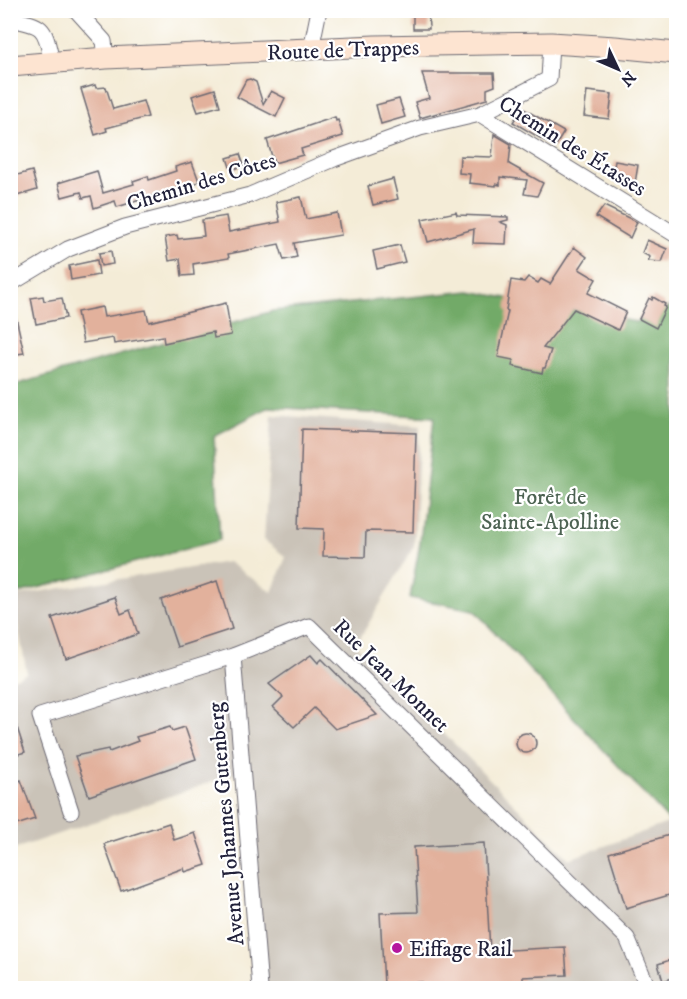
<svg xmlns="http://www.w3.org/2000/svg" width="687" height="999" viewBox="0 0 687 999" font-family="'IM FELL DW Pica',serif">
  <style>
    .industrial { fill: #cac3b8 }
    .forest { fill: #72aa68; stroke: #4a6652; stroke-width: 1.5 }
    .building { fill: #e2b19c }
    .lines { fill: none; stroke-linecap: round; stroke-linejoin: round }
    .minor-casing { stroke: #6c6972; stroke-width: 17 }
    .secondary-casing { stroke: #6c6972; stroke-width: 23 }
    .minor { stroke: #fff; stroke-width: 15 }
    .secondary { stroke: #fde4d1; stroke-width: 21 }
    .poi-dot { fill: #b5179e; stroke: #fff; stroke-width: 2 }
    .labels { text-anchor: middle; stroke-width: 4.5; stroke-linejoin: round; paint-order: stroke }
    .street-label { font-size: 22px; fill: #22223b; stroke: #fff }
    .park-label { font-size: 22px; fill: #4d6353; stroke: #fff }
    .poi-label { font-size: 22px; fill: #22223b; stroke: #fff; text-anchor: start }
  </style>
  <rect width="100%" height="100%" fill="#fff"/>
  <filter id="ink" filterUnits="userSpaceOnUse"><feTurbulence type="fractalNoise" baseFrequency=".0167" numOctaves="2"/><feDisplacementMap in="SourceGraphic" scale="12" xChannelSelector="R" yChannelSelector="G"/><feConvolveMatrix kernelMatrix="1 2 1 2 8 2 1 2 1" color-interpolation-filters="sRGB"/></filter>
  <filter id="wash" filterUnits="userSpaceOnUse"><feTurbulence type="fractalNoise" baseFrequency=".008" numOctaves="4" result="noise"/><feDisplacementMap in="SourceGraphic" scale="24" xChannelSelector="R" yChannelSelector="G"/><feGaussianBlur stdDeviation="1.35" result="paint"/><feColorMatrix in="noise" values="0 0 0 0 0 0 0 0 0 0 0 0 0 0 0 0 0 1.4 0 .05"/><feComposite in="paint" operator="in"/></filter>
  <g filter="url(#wash)">
    <rect width="100%" height="100%" fill="#f4ecd7"/>
    <path class="industrial" d="M272,415L420,426L414,546L356,645L569,859L676,820V988H260L244,771L11,850V680L27,673L12,596L228,562L272,592L286,557L264,540Z"/>
    <path class="forest" d="M470,291L636,322L676,304V820L670,822L474,610L410,598L420,543L434,417L269,407L214,436L220,540L11,595V386L273,311Z"/>
    <g id="blocks">
      <g class="building">
        <path d="M413,10H428L429,29H413Z"/>
        <path d="M422,73H494L495,86L487,89V99L420,118L415,102L429,98Z"/>
        <path d="M250,79L256,82L263,104L271,91L285,98L276,117L237,97L246,80Z"/>
        <path d="M95,85L96,88L106,87L113,109L143,101L148,117L106,128L107,131L95,135L81,89Z"/>
        <path d="M215,89L220,106L198,112L192,96Z"/>
        <path d="M587,91L612,94L609,119L584,116Z"/>
        <path d="M399,99L405,117L381,124L376,105Z"/>
        <path d="M522,108L564,132L555,147L513,122Z"/>
        <path d="M335,117L336,121L338,120L343,136L301,149L303,155L274,163L267,140Z"/>
        <path d="M494,134L511,144L509,164L543,183L537,196L524,194L527,180L500,177V185L496,184V186L469,183L470,174L459,173L460,156L492,157Z"/>
        <path d="M240,154L244,165L231,170L227,158Z"/>
        <path d="M615,161L638,165L635,183L612,179Z"/>
        <path d="M192,162L199,181L196,183L117,207L115,201L94,208L91,196L83,198L81,192L62,197L58,183L97,171L103,193L134,184L133,181L148,176L149,180L176,171L175,167Z"/>
        <path d="M32,171L37,190L10,198V177Z"/>
        <path d="M393,179L398,199L373,205L368,186Z"/>
        <path d="M301,197L306,219L337,213L341,235L294,243L297,257L284,260L279,244L228,254L229,258L193,264L194,275L182,276L180,259L169,261L165,237L177,235L178,239L204,236L202,220L226,216L229,232L280,222L276,202Z"/>
        <path d="M604,206L637,222L630,238L596,217Z"/>
        <path d="M456,212L457,215L508,217V220L500,222L507,225L506,244L473,243L474,229L428,242L422,219Z"/>
        <path d="M647,240L667,249L662,262L648,261L650,257L642,253Z"/>
        <path d="M400,245L405,262L377,269L373,251Z"/>
        <path d="M574,247L587,257L579,269L596,279L588,293L626,312L618,330L574,309L543,348L551,350L545,368H543L542,373L512,366L513,360L498,357L508,311L506,310L511,280L524,282L528,277L538,283L541,279L550,284Z"/>
        <path d="M111,251L113,264L101,266L99,253Z"/>
        <path d="M97,260L99,275L71,280L69,266Z"/>
        <path d="M43,296L44,301L62,298L66,318L36,324L31,298Z"/>
        <path d="M653,297L665,304L664,306L666,307L656,328L639,319L649,298L652,300Z"/>
        <path d="M226,303L231,335L214,338L213,332L164,343L163,336L114,344L113,338L83,343L77,312L102,307L104,317L146,310L149,322Z"/>
        <path d="M10,317H16L24,353L10,355Z"/>
        <path d="M302,429L416,433L413,532L366,531L365,557L323,556L324,529L299,528Z"/>
        <path d="M217,581L232,629L177,647L161,600Z"/>
        <path d="M115,597L121,614L130,610L138,634L66,659L52,618Z"/>
        <path d="M311,655L318,663L322,659L377,715L335,729L314,708L294,727L273,707L283,697L269,684Z"/>
        <path d="M13,715L25,752L10,757V716Z"/>
        <path d="M170,727L172,731L185,727L196,759L89,796L75,756L108,749L109,752L138,741L136,737Z"/>
        <circle cx="526" cy="743" r="10"/>
        <path d="M21,780L35,819L10,827V784Z"/>
        <path d="M169,823L174,840L195,833L206,865L185,872L184,868L121,891L104,844Z"/>
        <path d="M676,833V893L626,908L609,853Z"/>
        <path d="M484,843L490,951L565,947L567,975L523,977V988H422V982L384,985L380,913L418,912L414,847Z"/>
        <path d="M676,958V977L663,981L658,964Z"/>
      </g>
    </g>
  </g>
  <g filter="url(#ink)">
    <use href="#blocks" fill-opacity="0" stroke="#6c6972" stroke-width="1.5"/>
    <g class="lines">
      <g class="minor-casing">
        <g id="minor">
          <path d="M76,10L104,41L106,58"/>
          <path d="M10,19C46,26 44,27 52,62"/>
          <path d="M551,43L549,79L480,114L676,235"/>
          <path d="M311,49L319,10"/>
          <path d="M10,284L68,249L125,227L250,195L334,159L420,128L480,114"/>
          <path d="M233,656L260,988"/>
          <path d="M71,811L40,716L233,656L309,626L627,938L648,988"/>
        </g>
      </g>
      <g class="secondary-casing">
        <path id="secondary" d="M10,66L106,58L375,46L551,43L615,47L676,53"/>
      </g>
      <use href="#minor" class="minor"/>
      <use href="#secondary" class="secondary"/>
    </g>
  </g>
  <circle class="poi-dot" cx="397" cy="948" r="6"/>
  <g class="labels">
    <g class="street-label">
      <text transform="translate(343 49) rotate(-2)" y="8">Route de Trappes</text>
      <text transform="translate(573 145) rotate(32)" y="8">Chemin des Étasses</text>
      <text transform="translate(201 181) rotate(-17)" y="8">Chemin des Côtes</text>
      <text transform="translate(392 675) rotate(44)" y="8">Rue Jean Monnet</text>
      <text transform="translate(225 824) rotate(-95)" y="8">Avenue Johannes Gutenberg</text>
    </g>
    <g class="park-label">
      <text x="550" y="504">Forêt de<tspan x="550" dy="25">Sainte-Apolline</tspan></text>
    </g>
    <g class="poi-label">
      <text x="409" y="956">Eiffage Rail</text>
    </g>
  </g>
  <rect width="687" height="999" fill="none" stroke="#fff" stroke-width="36"/>
  <g transform="translate(618 69) rotate(134)" stroke="#ffffff" stroke-width="4.5" paint-order="stroke">
  <path d="M0-4.5L10 22L0 15L-10 22Z" fill="#22223b"/>
  <text y="-9" font-size="16" font-weight="bold" text-anchor="middle" fill="#22223b">N</text>
  </g>
</svg>
